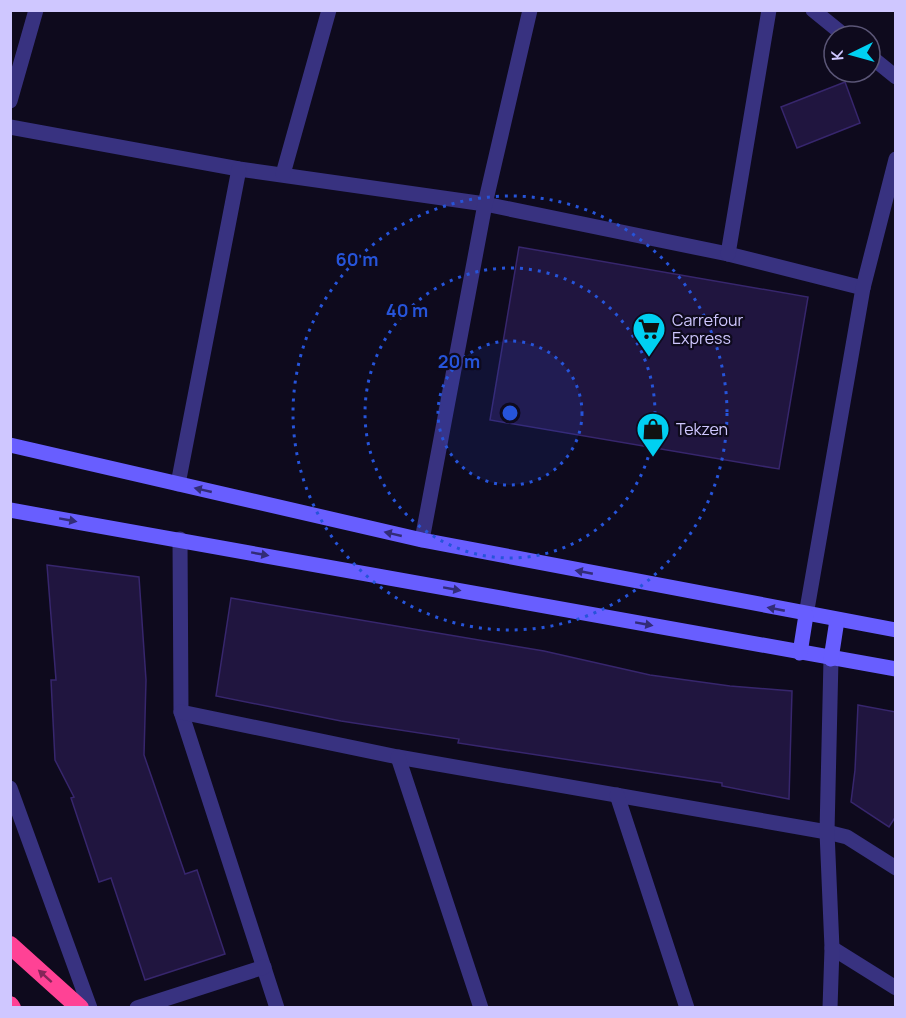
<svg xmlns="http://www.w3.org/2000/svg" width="906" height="1018" viewBox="0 0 906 1018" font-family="Manrope,sans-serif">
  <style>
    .building { fill: #20153f; stroke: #37266d; stroke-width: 1.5 }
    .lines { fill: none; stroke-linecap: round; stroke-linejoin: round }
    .street { stroke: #383280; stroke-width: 15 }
    .secondary { stroke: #685eff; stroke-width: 15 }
    .highway { stroke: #ff4295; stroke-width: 18 }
    .oneway { fill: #322c77 }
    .oneway2 { fill: #862659 }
    .ring { fill: none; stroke: #2654da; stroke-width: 3; stroke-dasharray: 3 6 }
    .labels { text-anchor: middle; stroke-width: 4.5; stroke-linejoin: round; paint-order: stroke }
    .poi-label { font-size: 16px; fill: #cfc7ff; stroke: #0e0a1d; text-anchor: start }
    .centre { fill: #2654da; stroke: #0e0a1d; stroke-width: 3 }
    .ring-label { font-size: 18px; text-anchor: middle; font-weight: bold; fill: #2654da; stroke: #0e0a1d; stroke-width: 4.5; stroke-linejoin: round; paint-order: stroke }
  </style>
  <rect width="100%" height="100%" fill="#0e0a1d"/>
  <g class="building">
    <path d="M845,82L860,123L797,148L781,107Z"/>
    <path d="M519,247L808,297L779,469L490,420Z"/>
    <path d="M47,565L139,577L146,680L144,755L185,874L197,870L225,954L145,980L111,878L99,882L71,798L74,797L55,760L51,680H56Z"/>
    <path d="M231,598L544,651L650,675L730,686L792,691L789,799L722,786V783L458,743L459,739L341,721L216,696Z"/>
    <path d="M858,705L896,712V816L889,827L851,802L855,770Z"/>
  </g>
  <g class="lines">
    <g class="street">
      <path d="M813,10L845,36"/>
      <path d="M870,56L896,77"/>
      <path d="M10,101L36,10"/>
      <path d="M10,127L239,169L485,204L728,254L863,288"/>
      <path d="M283,174L329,10"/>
      <path d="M728,254L769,10"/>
      <path d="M178,484L239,169"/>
      <path d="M180,539L181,712L277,1008"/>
      <path d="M422,540L485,204L530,10"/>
      <path d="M806,615L863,288L896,159"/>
      <path d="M181,712L398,757L827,832L847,837L896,868"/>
      <path d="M398,757L481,1008"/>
      <path d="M10,788L90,1008"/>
      <path d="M617,795L687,1008"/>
      <path d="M832,948L896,988"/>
      <path d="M137,1008L264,967"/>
      <path d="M830,1008L832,948L827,832L831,659"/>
    </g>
    <g class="secondary">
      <path d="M10,445L422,540L896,630"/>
      <path d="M10,510L896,669"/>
      <path d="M800,653L806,615"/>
      <path d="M831,659L837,620"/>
    </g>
    <g class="highway">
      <path d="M10,945L80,1008"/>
      <path d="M10,1005L12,1008"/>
    </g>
  </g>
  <defs><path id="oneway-solid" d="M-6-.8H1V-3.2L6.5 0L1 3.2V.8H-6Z" transform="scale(1.5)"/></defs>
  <g class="oneway">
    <use href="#oneway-solid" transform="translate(203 490) rotate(-167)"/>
    <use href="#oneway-solid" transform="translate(68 520) rotate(10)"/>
    <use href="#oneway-solid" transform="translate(393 534) rotate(-167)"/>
    <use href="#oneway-solid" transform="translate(260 554) rotate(10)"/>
    <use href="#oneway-solid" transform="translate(584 572) rotate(-169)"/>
    <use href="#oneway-solid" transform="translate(452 589) rotate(10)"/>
    <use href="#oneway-solid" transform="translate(776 609) rotate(-169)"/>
    <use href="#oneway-solid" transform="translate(644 624) rotate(10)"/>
  </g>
  <use class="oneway2" href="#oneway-solid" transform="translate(45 976) rotate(-138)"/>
  <circle cx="510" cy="413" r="72" fill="#2654da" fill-opacity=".12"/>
  <g class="ring">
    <circle cx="510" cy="413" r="72"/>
    <circle cx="510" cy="413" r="145"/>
    <circle cx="510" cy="413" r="217"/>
  </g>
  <defs>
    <g id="supermarket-pin" transform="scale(1.725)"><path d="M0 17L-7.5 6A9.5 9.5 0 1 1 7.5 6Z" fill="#00d0f2" stroke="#0e0a1d"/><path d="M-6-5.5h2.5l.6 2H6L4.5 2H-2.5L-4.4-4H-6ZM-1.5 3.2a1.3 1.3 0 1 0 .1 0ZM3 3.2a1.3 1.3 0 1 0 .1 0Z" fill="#111"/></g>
    <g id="shop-pin" transform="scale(1.725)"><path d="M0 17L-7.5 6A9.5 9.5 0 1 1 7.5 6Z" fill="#00d0f2" stroke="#0e0a1d"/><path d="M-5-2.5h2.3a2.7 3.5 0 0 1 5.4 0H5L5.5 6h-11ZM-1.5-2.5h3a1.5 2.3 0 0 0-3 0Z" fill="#111"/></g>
  </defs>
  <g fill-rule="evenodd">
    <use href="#supermarket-pin" x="649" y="329"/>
    <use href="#shop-pin" x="653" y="429"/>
  </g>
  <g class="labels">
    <g class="poi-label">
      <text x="672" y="326">Carrefour<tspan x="672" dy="18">Express</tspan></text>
      <text x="676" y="435">Tekzen</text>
    </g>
  </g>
  <circle cx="510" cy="413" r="9" class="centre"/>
  <g class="ring-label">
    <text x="357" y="266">60 m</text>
    <text x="407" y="317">40 m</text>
    <text x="459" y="368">20 m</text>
  </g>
  <rect width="906" height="1018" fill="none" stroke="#cfc7ff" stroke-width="24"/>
  <g transform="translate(852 54) rotate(265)"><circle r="28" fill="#0e0a1d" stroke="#5b5677" stroke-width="1.5"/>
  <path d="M0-4.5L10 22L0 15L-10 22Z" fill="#00d0f2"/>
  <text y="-9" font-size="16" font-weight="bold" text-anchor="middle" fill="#cfc7ff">K</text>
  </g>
</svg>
